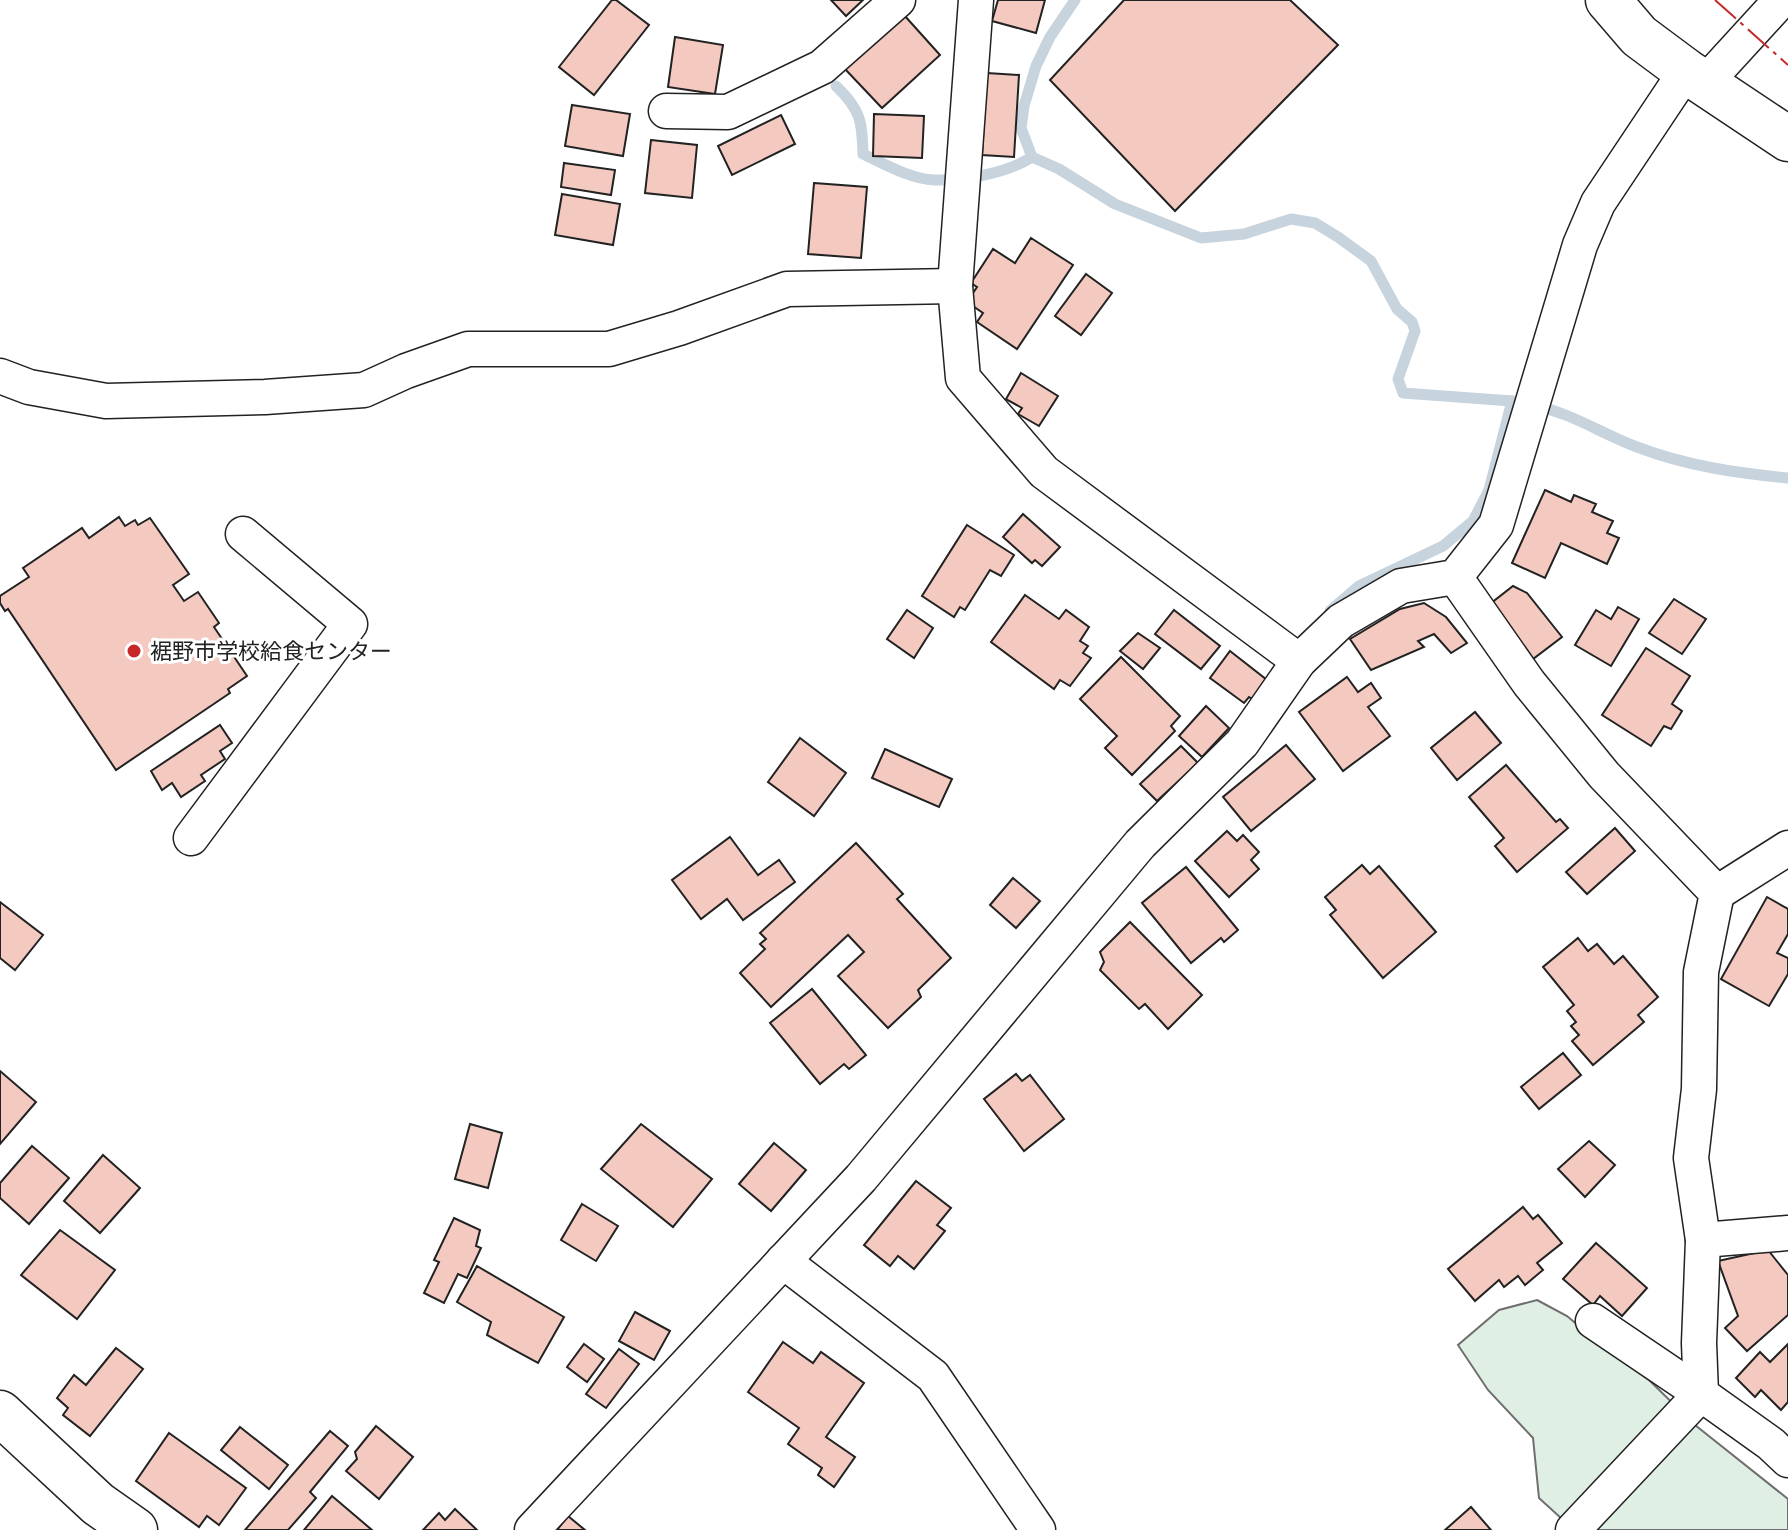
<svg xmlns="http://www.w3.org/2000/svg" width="1788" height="1530" viewBox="0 0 1788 1530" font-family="Overpass,'Noto Sans JP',sans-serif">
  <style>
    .green { fill: #e0efe3; stroke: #6f6f6f; stroke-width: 2 }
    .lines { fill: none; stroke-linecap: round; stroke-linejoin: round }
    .stream { stroke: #c7d3dd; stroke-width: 11 }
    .building { fill: #f3c9c0; stroke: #222; stroke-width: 2 }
    .street-casing { stroke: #222; stroke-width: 37 }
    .secondary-casing { stroke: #222; stroke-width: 47 }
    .street { stroke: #fff; stroke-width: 34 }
    .secondary { stroke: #fff; stroke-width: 44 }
    .power { stroke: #c62828; stroke-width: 2; stroke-dasharray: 28 6 4 6; stroke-linecap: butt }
    .poi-dot { fill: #c62828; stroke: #fff; stroke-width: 3 }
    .labels { text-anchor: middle; stroke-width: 6; stroke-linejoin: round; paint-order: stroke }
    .poi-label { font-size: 22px; fill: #222; stroke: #fff; text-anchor: start }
  </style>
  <rect width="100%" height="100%" fill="#fff"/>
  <path class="green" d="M1537,1300L1567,1316L1599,1343L1649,1380L1695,1425L1788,1499V1530H1574L1539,1498L1533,1438L1488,1390L1458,1345L1499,1310Z"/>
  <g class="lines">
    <g class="stream">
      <path d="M1075,0L1050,37L1036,66L1024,106L1021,128L1032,157L1059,169L1115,204L1201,238L1244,234L1291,219L1315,223L1338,237L1371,261L1397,309L1412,322L1415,331L1398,379L1403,393L1512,401"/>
      <path d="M836,86C861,110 862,121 863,154C885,164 910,179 934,180C964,181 1007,173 1032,157"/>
      <path d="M1535,406C1572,413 1602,434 1637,447C1687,466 1736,473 1788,478"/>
      <path d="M1330,611L1359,586L1443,546L1473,521L1489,490L1512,401L1518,402"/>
    </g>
  </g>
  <g class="building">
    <path d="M612,0H616L649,25L594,95L559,67Z"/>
    <path d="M831,0H863L846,16Z"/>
    <path d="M998,0H1045L1036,33L992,21Z"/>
    <path d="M1124,0H1290L1338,45L1175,211L1050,80Z"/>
    <path d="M904,15L940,55L882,108L845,69Z"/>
    <path d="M675,37L723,45L715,94L668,87Z"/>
    <path d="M987,73L1019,75L1014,157L982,155Z"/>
    <path d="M572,105L630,114L623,156L565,146Z"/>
    <path d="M874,114L924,116L922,158L873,156Z"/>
    <path d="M781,115L795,144L732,175L718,146Z"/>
    <path d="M651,140L697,145L692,198L645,193Z"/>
    <path d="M564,163L615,170L611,195L561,187Z"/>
    <path d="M814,183L867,187L861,258L808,254Z"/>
    <path d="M562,194L620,204L613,245L555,235Z"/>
    <path d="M1031,238L1073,265L1017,349L977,322L983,313L967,302L977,287L971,283L993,249L1015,263Z"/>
    <path d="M1086,274L1112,293L1081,335L1055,316Z"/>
    <path d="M1021,373L1058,396L1039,426L1018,414L1022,408L1006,399Z"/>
    <path d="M1545,490L1571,502L1574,495L1596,504L1592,512L1613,521L1607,533L1619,538L1607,564L1561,543L1545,578L1512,563Z"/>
    <path d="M1023,514L1060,547L1042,566L1035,560L1032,563L1003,537Z"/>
    <path d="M119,517L125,526L135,520L138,525L150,518L189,574L173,585L184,601L198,592L219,623L214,627L247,676L228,689L230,693L116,770L8,609L5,611L0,603V596L29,577L23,568L82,528L89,538Z"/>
    <path d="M967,525L1014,555L1001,576L990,570L965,610L960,607L954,617L922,596Z"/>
    <path d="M1513,586L1527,593L1562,637L1533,659L1490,604Z"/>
    <path d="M1025,595L1059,619L1066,610L1089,627L1080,641L1088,646L1083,653L1091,658L1070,686L1060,680L1054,689L991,642Z"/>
    <path d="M1674,599L1706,619L1682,654L1649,633Z"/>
    <path d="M1424,603L1446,617L1467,643L1451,653L1434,634L1418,641L1424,647L1371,670L1350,639L1400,609Z"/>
    <path d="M1618,607L1639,619L1611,666L1575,645L1596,610L1611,619Z"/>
    <path d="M907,610L933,628L914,658L887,639Z"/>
    <path d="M1174,610L1220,646L1201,669L1155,634Z"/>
    <path d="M1138,633L1160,648L1143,669L1120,651Z"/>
    <path d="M1646,648L1690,676L1672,704L1682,711L1671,729L1664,726L1651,746L1602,715Z"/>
    <path d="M1230,651L1267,680L1252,699L1249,697L1244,703L1210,678Z"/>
    <path d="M1121,657L1180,716L1171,726L1175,731L1132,775L1105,748L1117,736L1080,699Z"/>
    <path d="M1347,677L1358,692L1371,683L1381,698L1368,707L1390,736L1343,771L1299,712Z"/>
    <path d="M1206,706L1229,728L1202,757L1179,736Z"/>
    <path d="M1475,712L1501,743L1457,780L1431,748Z"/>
    <path d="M220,725L232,743L220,751L225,759L201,775L205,781L181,797L172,783L162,790L151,771Z"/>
    <path d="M800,738L846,773L814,816L768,782Z"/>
    <path d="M1286,745L1315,779L1251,831L1223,797Z"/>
    <path d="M1181,746L1198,763L1157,801L1140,784Z"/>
    <path d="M885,749L952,779L939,807L872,778Z"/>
    <path d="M1506,765L1556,822L1560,819L1568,828L1517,872L1495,846L1504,838L1469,797Z"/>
    <path d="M1615,828L1635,851L1587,894L1566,872Z"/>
    <path d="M1227,831L1237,841L1243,835L1259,852L1251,860L1259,869L1229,897L1195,861Z"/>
    <path d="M730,837L758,875L779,860L795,882L743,920L727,899L701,919L672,880Z"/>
    <path d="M856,843L903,894L897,899L951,958L918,990L921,997L888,1028L838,976L864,952L848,935L771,1007L740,973L765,949L760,944L766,939L760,933Z"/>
    <path d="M1362,865L1370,874L1379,866L1436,932L1383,978L1330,915L1336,910L1325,897Z"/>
    <path d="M1186,867L1238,930L1224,942L1221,938L1191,963L1142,903Z"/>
    <path d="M1013,878L1040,901L1016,928L990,905Z"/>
    <path d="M1767,897L1788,909V934L1777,953L1788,958V974L1769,1006L1721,979Z"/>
    <path d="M0,902L43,935L15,970L0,958Z"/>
    <path d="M1130,922L1202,995L1168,1029L1145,1004L1139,1009L1100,970L1104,962L1100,952Z"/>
    <path d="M1578,938L1588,951L1597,944L1614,964L1623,956L1658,997L1638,1015L1644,1022L1593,1065L1572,1041L1579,1035L1571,1026L1576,1022L1567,1011L1574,1005L1543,967Z"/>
    <path d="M812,989L866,1055L849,1069L844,1064L820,1084L770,1023Z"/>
    <path d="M1563,1053L1581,1075L1539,1109L1521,1087Z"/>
    <path d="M0,1071L36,1102L0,1144Z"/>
    <path d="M1016,1074L1022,1081L1030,1075L1064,1119L1024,1151L984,1099Z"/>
    <path d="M470,1124L502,1133L488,1188L455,1179Z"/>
    <path d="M641,1124L712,1179L673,1227L601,1169Z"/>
    <path d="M1589,1141L1615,1165L1585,1197L1558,1169Z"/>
    <path d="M774,1143L806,1170L771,1211L739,1184Z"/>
    <path d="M32,1146L69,1178L29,1224L0,1198V1183Z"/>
    <path d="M103,1155L140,1188L100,1233L64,1201Z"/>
    <path d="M916,1181L951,1208L937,1225L945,1231L914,1269L898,1256L890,1266L864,1245Z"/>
    <path d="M582,1204L618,1226L596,1261L561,1240Z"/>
    <path d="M1523,1207L1533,1219L1538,1215L1562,1243L1537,1263L1543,1270L1525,1285L1518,1276L1504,1287L1499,1280L1475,1301L1448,1269Z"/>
    <path d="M454,1218L480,1230L476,1246L481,1248L467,1278L458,1274L444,1303L424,1293L439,1262L434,1260Z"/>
    <path d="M60,1230L115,1270L77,1319L21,1275Z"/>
    <path d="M1596,1243L1647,1288L1622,1316L1600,1296L1593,1305L1563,1279Z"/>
    <path d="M1768,1250L1788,1275V1315L1747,1351L1725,1328L1738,1316L1718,1261Z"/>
    <path d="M477,1266L564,1317L538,1363L487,1335L491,1322L457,1302Z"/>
    <path d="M635,1312L670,1331L654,1360L619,1341Z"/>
    <path d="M783,1342L813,1363L821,1352L864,1383L826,1437L855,1457L834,1487L818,1475L822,1468L788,1444L799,1428L748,1392Z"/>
    <path d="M584,1344L604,1359L587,1382L567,1367Z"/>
    <path d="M1788,1344V1402L1781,1410L1761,1390L1755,1397L1736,1378L1760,1352L1770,1362Z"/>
    <path d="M116,1348L143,1369L90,1436L63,1415L68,1408L57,1398L74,1375L86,1385Z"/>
    <path d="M619,1349L639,1364L606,1408L586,1394Z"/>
    <path d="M376,1426L413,1457L379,1499L346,1471L357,1459L355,1452Z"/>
    <path d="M240,1427L288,1465L269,1489L221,1450Z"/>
    <path d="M330,1431L348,1446L310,1492L316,1498L288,1530H245Z"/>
    <path d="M169,1433L246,1488L219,1525L207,1516L199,1527L136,1481Z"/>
    <path d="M332,1496L372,1530H304Z"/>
    <path d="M1471,1507L1491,1530H1445Z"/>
    <path d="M455,1509L477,1530H423L439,1513L445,1520Z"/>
    <path d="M568,1516L585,1530H557Z"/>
  </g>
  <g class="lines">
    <g class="street-casing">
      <g id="street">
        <path d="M976,0L955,286L963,378L1044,472L1299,661"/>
        <path d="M1705,83L1781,0"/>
        <path d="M666,111L728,112L822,67L898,0"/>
        <path d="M0,376L29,387L106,401L265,397L364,390L406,371L468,349H609L679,328L787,289L955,286"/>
        <path d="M1455,577L1529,683L1604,775L1717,893L1701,972L1699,1089L1691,1158L1703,1240L1699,1343L1701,1394L1771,1444L1788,1460"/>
        <path d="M191,838L350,624L243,534"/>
        <path d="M1717,893L1788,848"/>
        <path d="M1703,1240L1788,1233"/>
        <path d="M783,1261L933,1376L1038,1530"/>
        <path d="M532,1530L861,1178L1140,844L1242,743L1299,661L1341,621L1401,586L1455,577L1496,525L1580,245L1598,203L1686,71"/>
        <path d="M1573,1530L1701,1394L1593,1321"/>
      </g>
    </g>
    <g class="secondary-casing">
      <g id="secondary">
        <path d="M1608,0L1639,36L1686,71L1788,139"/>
        <path d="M0,1413L98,1504L135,1530"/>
      </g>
    </g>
    <use href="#street" class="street"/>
    <use href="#secondary" class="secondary"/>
    <path class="power" d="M1715,0L1788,65"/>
  </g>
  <circle class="poi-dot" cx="134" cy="651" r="8"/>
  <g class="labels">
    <g class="poi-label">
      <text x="150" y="659">裾野市学校給食センター</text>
    </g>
  </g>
</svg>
